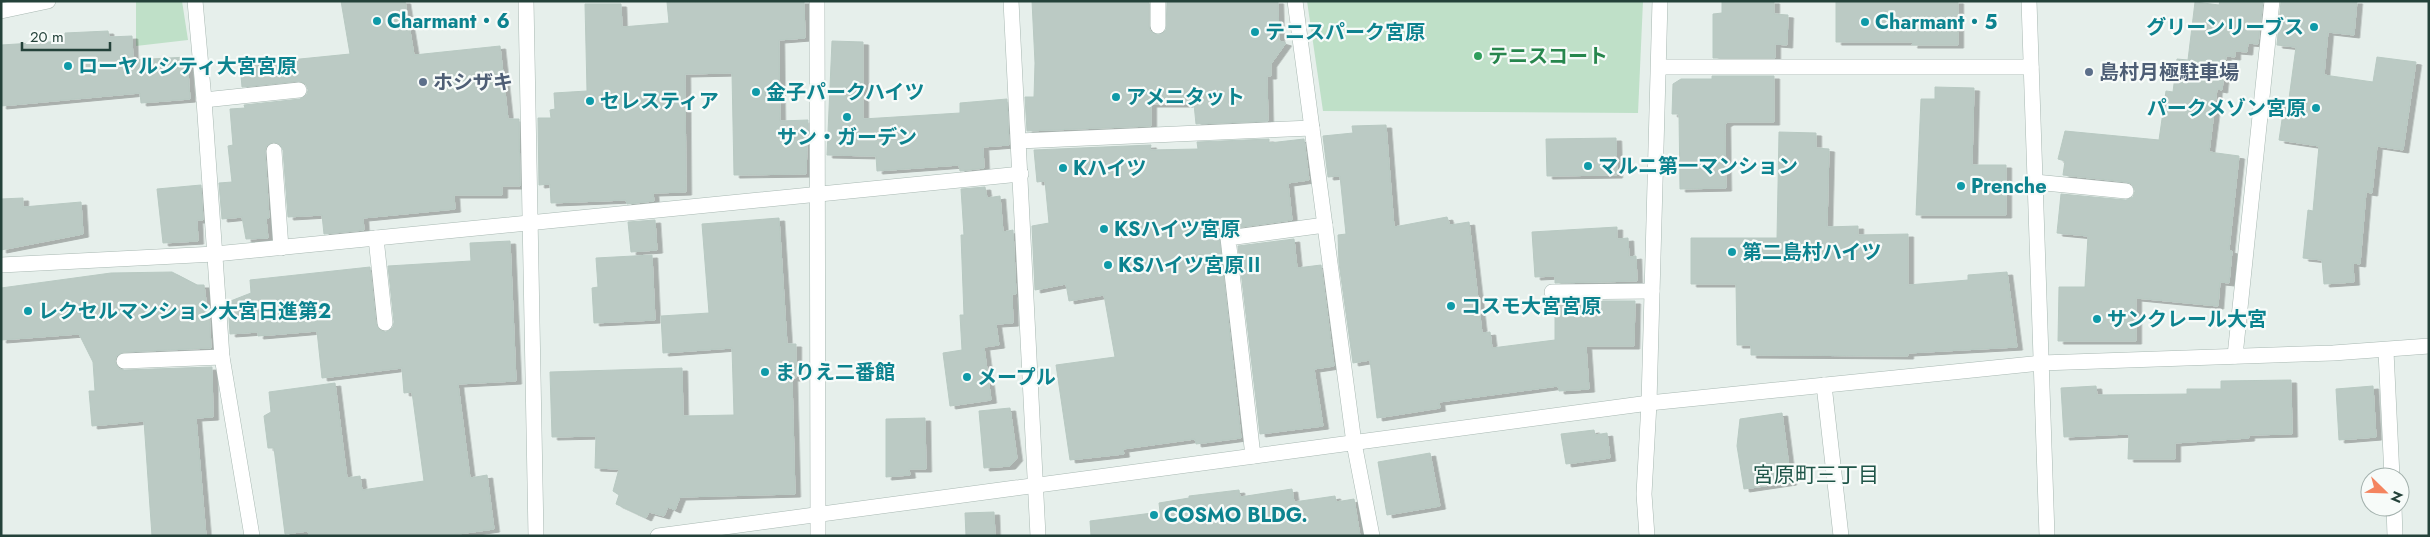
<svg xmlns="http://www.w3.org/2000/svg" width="2430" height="537" viewBox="0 0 2430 537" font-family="Jost,'Noto Sans JP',sans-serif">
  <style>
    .green { fill: #bfe0c8 }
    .building { fill: #bbcac4; stroke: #b8c9c2; filter: url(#shadow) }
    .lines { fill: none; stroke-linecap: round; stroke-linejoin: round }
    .service-casing { stroke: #a8b8b2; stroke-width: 16 }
    .minor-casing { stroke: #a8b8b2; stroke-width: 16 }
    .service { stroke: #fff; stroke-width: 15 }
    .minor { stroke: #fff; stroke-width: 15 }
    .culture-dot { fill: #0f9aa8; stroke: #f7fbf9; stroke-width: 2 }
    .leisure-dot { fill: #2e9e5b; stroke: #f7fbf9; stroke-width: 2 }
    .service-dot { fill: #5c6f8a; stroke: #f7fbf9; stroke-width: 2 }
    .labels { text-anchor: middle; stroke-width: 4.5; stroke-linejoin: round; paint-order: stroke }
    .culture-label { font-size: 20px; font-weight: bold; fill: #0d838f; stroke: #f7fbf9; text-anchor: start }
    .leisure-label { font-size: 20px; font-weight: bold; fill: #27864d; stroke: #f7fbf9; text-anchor: start }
    .service-label { font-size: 20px; font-weight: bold; fill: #4e5e75; stroke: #f7fbf9; text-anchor: start }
    .neighbourhood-label { font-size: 21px; fill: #1f5548; stroke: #f7fbf9 }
  </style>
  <defs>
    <filter id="shadow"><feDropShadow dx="5.5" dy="3" stdDeviation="0" flood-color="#0004"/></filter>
  </defs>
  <rect width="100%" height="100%" fill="#e6efeb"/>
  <g class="green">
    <path d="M182,1L188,40L136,46V2Z"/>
    <path d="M1307,1H1643L1638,113L1323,111Z"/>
  </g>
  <g class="building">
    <path d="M341,1H405L414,55L500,46L508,119H519L520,186H502V195H454L455,209L363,218L364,230L324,234L322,215L288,217L283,150L278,143L273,142L266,146L265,152L269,218L266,219L268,238L246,239L242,217L222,219L219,183L232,182L228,146L233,145L230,109L245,108L244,105L300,99L307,94L308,90L306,84L299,81L242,87L240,65L350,54Z"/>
    <path d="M804,1L805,38L779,40L780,121L808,120L806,174L734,175L732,73L685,74L686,192L653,193L654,201L627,204L626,200L551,203L550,184L539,185L538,118H551L550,110L555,109L554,93L587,91L585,4H621L622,27L669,23L667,2Z"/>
    <path d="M1032,1H1149V26L1150,31L1158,35L1166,30L1167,1H1278L1279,41L1286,43L1271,64V76H1267L1268,121L1196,124L1194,104H1151V126L1027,131L1025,97H1034L1035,63Z"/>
    <path d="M1722,1H1774V14L1788,15L1787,45L1775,44V58H1713V14L1722,13Z"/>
    <path d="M1836,1H1958V45H1912L1913,42H1836Z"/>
    <path d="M2220,1H2263L2258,44L2248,43L2247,52L2235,51V57L2226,56L2222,90L2217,89L2209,152L2239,156L2229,250L2232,251L2229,283L2220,282L2218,306L2136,298V341H2058L2059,287H2085L2088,236L2057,233L2061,194L2126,200L2133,197L2135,191L2132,184L2127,182L2063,175L2065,161L2058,159L2065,131L2159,140L2166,91L2173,92L2177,59L2188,60L2195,2L2219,5Z"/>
    <path d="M2281,1H2357L2354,35L2328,32L2324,75L2373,82L2377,57L2416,62L2403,150L2377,146L2372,193L2366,192L2360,264L2353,263L2354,282L2324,284L2322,260L2303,258L2308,210L2313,211L2319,146L2279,140L2284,106H2288L2296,47L2277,45Z"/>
    <path d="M108,31L109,37L132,36L133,60L187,57L190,99L141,103L140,93L1,106V45L65,41V33Z"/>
    <path d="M832,41L863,42V119L960,113V103L1007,99L1009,145L983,147L984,168L960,171L959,165L877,171L876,156L827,155Z"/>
    <path d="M1712,76H1774V122H1728L1725,124L1726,188L1680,189L1679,114H1672L1673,84L1681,79H1712Z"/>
    <path d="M1935,87L1974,88L1972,165H2006V215H1916L1921,99H1935Z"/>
    <path d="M1386,125L1394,227L1447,217L1450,225L1469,222L1482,333L1490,332L1492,348L1555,340V301H1635L1634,346H1586L1589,389L1559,391L1558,386L1439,402L1440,408L1377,418L1370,360L1353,363L1339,263L1338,235L1346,234L1340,176L1328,177L1323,136L1353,133L1352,126Z"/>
    <path d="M1779,132L1816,133V148L1829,149L1827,227L1858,226V235L1908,234V285L1968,280V275L2007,272L2017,347L1908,353V356L1751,355V345H1737L1736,284H1691V238H1777Z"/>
    <path d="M1616,138L1617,175L1547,176L1546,139Z"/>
    <path d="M1269,139V143L1304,139L1309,180L1288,183L1292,220L1227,229L1219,235L1241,438L1196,444L1195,439L1123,449L1124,454L1070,460L1056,365L1115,357L1104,295L1069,301L1066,284L1035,290L1032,226L1049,223L1045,181L1037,182L1034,150L1151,145L1150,150L1198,149L1197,142Z"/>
    <path d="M201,185L203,220H197L198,241L163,243L157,189Z"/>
    <path d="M985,187L987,198L1000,196L1003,232L1013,230L1016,294H1012L1013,323L996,324L999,345L984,347L991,400L950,406L943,353L962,350L960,315H964L961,235H964L961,189Z"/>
    <path d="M23,198V207L81,202L83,234L1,250V199Z"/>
    <path d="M779,218L787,344H796V378H792L795,494L680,497L675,510L668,507L664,516L649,512L646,518L616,504L619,495L613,491L619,469L595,468L596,436L552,437L550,372L682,368L683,416L734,415L732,348L663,353L661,316L709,313L702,224Z"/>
    <path d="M655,220L657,250L631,252L628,222Z"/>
    <path d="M1617,227V239L1628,238L1629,257L1636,256L1637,281L1555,283V276L1535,277L1532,232Z"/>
    <path d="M1294,239L1297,268L1321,265L1334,366L1314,369L1323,426L1260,434L1238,246Z"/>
    <path d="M510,241L516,381L458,384L470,478L487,475L494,529L444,536H309L308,531L285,534L274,448H268L264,416L271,412L269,392L335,383L347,478L360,476L362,490L424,481L412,392L404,393L402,368L322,378L317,331L258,336V332L230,334L228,302L251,293L250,280L370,267L376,324L381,331L386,332L393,327L394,322L388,266L471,261L470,243Z"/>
    <path d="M652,255L655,320L594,323L592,288L598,287L596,258Z"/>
    <path d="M172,272L197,285H204L207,309H209L211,348L124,352L116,356L115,362L119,369L124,370L212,367L213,417L196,418L206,536H152L144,421L92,426L89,391H95L93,362L79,334L1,340V288L111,273Z"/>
    <path d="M2291,380L2292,434L2249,435V438L2175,443V459H2128L2129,434L2064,437L2061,388L2096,386L2097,395L2187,394V389H2221V381Z"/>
    <path d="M2373,386L2376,437L2339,440L2336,389Z"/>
    <path d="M1010,408L1017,458L1010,466L984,468L979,411Z"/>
    <path d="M1782,413L1791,482L1744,489L1737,446L1740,419Z"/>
    <path d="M925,418L926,469H909L910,475L886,477V419Z"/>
    <path d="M1594,430L1595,435L1607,433L1610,458L1566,464L1561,434Z"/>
    <path d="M1430,453L1440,506L1387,515L1378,462Z"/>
    <path d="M1292,489L1294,502L1335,496L1336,502L1354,499L1360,536H1091L1090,521L1160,512L1159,503L1189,498V496L1239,490L1240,497Z"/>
    <path d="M994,512L995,536H966L965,513Z"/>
  </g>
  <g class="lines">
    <g class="service-casing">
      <g id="service">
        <path d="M1158,26V1"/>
        <path d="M204,100L299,90"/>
        <path d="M274,151L281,248"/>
        <path d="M2035,182L2126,191"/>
        <path d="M376,238L385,323"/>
        <path d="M1,265L215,254"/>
        <path d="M1552,292L1652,291"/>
        <path d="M124,361L222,357"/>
        <path d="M1253,456L1228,238L1325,225"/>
      </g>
    </g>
    <g class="minor-casing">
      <g id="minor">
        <path d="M195,1L204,100L222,357L252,536"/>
        <path d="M526,1L536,536"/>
        <path d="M817,1L818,536"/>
        <path d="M1011,1L1038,536"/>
        <path d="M1295,1L1354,443L1372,536"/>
        <path d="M2029,1L2047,536"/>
        <path d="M1,11L48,1"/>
        <path d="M1659,67H2031"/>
        <path d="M1019,141L1312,128"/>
        <path d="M215,254L1021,174"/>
        <path d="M2386,351L2392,477"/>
        <path d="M2235,356L2272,1"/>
        <path d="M1824,385L1841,536"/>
        <path d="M2394,507L2395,536"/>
        <path d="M658,536L1649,403L2041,363L2333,353L2429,346"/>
        <path d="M1647,536L1644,494L1649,403L1660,1"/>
      </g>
    </g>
    <use href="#service" class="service"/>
    <use href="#minor" class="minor"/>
  </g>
  <g class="culture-dot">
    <circle cx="377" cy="21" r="5"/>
    <circle cx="1865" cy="22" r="5"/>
    <circle cx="2314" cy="27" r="5"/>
    <circle cx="1255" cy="32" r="5"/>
    <circle cx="68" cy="66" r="5"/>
    <circle cx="756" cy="92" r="5"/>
    <circle cx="1116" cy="97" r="5"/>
    <circle cx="590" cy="101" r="5"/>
    <circle cx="2316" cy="108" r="5"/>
    <circle cx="847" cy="117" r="5"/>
    <circle cx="1588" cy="166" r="5"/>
    <circle cx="1063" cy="168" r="5"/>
    <circle cx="1961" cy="186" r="5"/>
    <circle cx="1104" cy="229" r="5"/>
    <circle cx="1732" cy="252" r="5"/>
    <circle cx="1108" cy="265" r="5"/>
    <circle cx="1451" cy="306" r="5"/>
    <circle cx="28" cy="311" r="5"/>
    <circle cx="2097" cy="319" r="5"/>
    <circle cx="765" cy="372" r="5"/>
    <circle cx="967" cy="377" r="5"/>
    <circle cx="1154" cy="515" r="5"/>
  </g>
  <circle class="leisure-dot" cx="1478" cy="56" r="5"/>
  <g class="service-dot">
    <circle cx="2089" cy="72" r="5"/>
    <circle cx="423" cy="82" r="5"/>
  </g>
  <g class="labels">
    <g class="culture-label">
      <text x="387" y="28">Charmant・6</text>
      <text x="1875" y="29">Charmant・5</text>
      <text x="2304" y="34" text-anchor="end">グリーンリーブス</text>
      <text x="1265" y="39">テニスパーク宮原</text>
      <text x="78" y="73">ローヤルシティ大宮宮原</text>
      <text x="766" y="99">金子パークハイツ</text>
      <text x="1126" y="104">アメニタット</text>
      <text x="600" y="108">セレスティア</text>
      <text x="2306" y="115" text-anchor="end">パークメゾン宮原</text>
      <text x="847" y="144" text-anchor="middle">サン・ガーデン</text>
      <text x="1598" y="173">マルニ第一マンション</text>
      <text x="1073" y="175">Kハイツ</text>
      <text x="1971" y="193">Prenche</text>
      <text x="1114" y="236">KSハイツ宮原</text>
      <text x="1742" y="259">第二島村ハイツ</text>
      <text x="1118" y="272">KSハイツ宮原Ⅱ</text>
      <text x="1461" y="313">コスモ大宮宮原</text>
      <text x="38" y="318">レクセルマンション大宮日進第2</text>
      <text x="2107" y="326">サンクレール大宮</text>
      <text x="775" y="379">まりえ二番館</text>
      <text x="977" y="384">メープル</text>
      <text x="1164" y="522">COSMO BLDG.</text>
    </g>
    <g class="leisure-label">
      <text x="1488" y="63">テニスコート</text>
    </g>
    <g class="service-label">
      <text x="2099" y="79">島村月極駐車場</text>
      <text x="433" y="89">ホシザキ</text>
    </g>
    <g class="neighbourhood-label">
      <text x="1816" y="482">宮原町三丁目</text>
    </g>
  </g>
  <rect width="2430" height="537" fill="none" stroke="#24423a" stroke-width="5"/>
  <g transform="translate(2385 492) rotate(113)"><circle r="24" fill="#f7fbf9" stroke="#a3b1ad"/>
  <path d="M0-4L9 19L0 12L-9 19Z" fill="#f4845f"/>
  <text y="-8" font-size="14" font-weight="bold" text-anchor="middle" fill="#24423a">N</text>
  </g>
  <path d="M22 42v8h88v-8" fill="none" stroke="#24423a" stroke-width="2.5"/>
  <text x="30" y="42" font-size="15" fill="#24423a" stroke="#f7fbf9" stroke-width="4" paint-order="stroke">20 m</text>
</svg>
